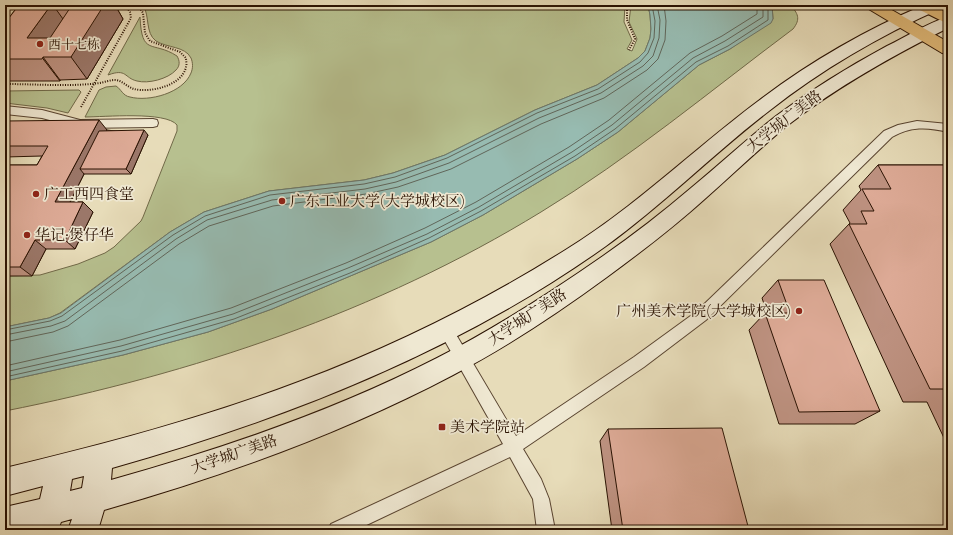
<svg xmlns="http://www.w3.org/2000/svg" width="953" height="535" viewBox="0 0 953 535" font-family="'Sorts Mill Goudy','Noto Serif SC',serif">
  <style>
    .green { fill: #b7c08f; stroke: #706948 }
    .water { fill: #97bbb1; stroke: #6b776b }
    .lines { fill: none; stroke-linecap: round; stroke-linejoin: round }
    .shore { stroke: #60665a; stroke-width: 1 }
    .lane-casing { stroke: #594430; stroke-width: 2 }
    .secondary-casing { stroke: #2a1202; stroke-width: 2 }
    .primary-casing { stroke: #2a1202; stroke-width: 2 }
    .path { stroke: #2a1202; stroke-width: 2; stroke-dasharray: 1 1.5; stroke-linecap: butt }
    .lane { fill: #efe8d2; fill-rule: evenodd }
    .secondary { fill: #efe8d2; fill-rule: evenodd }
    .primary { fill: #e4be7c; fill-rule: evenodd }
    .wall { fill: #be9281; stroke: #2a1202 }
    .shaded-wall { fill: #9b7769; stroke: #2a1202 }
    .building { fill: #ddaa96; stroke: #2a1202 }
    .poi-dot { fill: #8f2418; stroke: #efe8d2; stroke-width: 1.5 }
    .labels { text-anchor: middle; stroke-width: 3.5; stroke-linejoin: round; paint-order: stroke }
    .far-poi-label { font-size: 13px; fill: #2a1202; stroke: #efe8d2; text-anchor: start }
    .street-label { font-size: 15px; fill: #2a1202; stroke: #efe8d2 }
    .poi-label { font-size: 15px; fill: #2a1202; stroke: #efe8d2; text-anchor: start }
  </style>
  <rect width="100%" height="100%" fill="#e7dcb9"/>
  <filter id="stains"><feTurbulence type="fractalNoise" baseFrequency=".005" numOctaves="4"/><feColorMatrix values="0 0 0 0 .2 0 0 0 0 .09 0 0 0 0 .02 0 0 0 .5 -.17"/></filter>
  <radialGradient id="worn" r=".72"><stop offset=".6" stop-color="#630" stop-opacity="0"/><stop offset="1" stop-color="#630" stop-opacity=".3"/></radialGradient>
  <g class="green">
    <path d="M143,5H625L624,22L632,40L627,49L632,51L637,39L629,22L631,5H648L650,15L651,29L650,38L645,51L638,58L597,85L535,110L445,155L393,173L364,180L269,191L204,212L170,232L60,313L49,318L5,327V276L40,275L78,264L105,253L114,247L141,221L143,217L177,131V125C166,111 104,117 85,117L99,90L106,87L116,86C121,89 123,96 130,97C149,102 183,93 191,73C193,68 193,63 191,58C185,46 167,48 156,41C145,33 150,16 143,5Z"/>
    <path d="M772,5H790C798,13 801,19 793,29C710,91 630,158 541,212C378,312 192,374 5,411V381L123,355L208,332L272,309L431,242L483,215L577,159L618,132L699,65L730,49L773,19Z"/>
    <path d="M140,17C142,57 152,40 177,56C180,61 180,66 176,70C168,79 148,84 137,81C124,78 127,68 108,75Z"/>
    <path d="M79,90L81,92L68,113L47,108L5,103V91Z"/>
  </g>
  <path class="water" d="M648,5H772L773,19L771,23L730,49L699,65L618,132L577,159L483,215L431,242L272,309L208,332L123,355L5,381V327L49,318L61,313L170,232L204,212L269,191L364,180L393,173L445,155L535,110L597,85L638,58L645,51L650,38L651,29L650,15Z"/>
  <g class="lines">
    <g class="shore">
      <path d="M5,330L50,321L62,316L173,235L205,216L270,195L364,184L395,177L447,158L537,113L598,89L640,62L648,53L654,38L655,21L652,5"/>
      <path d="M5,335L51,326L65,321L176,239L207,220L272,200L365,189L396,182L449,163L539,118L601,93L643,66L653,56L659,38L660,20L657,5"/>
      <path d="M5,342L53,332L68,326L179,244L209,226L273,206L366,194L398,187L451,169L541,124L604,98L647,70L658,59L665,40L666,21L664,5"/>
      <path d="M5,366L120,340L231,308L346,263L425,228L476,202L569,147L609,120L690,53L722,36L757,14V5"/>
      <path d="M5,372L121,346L233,314L348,268L427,234L479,207L572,152L612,125L693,58L725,41L763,17V5"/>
      <path d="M5,377L122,351L234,319L350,273L429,238L481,211L575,156L615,129L696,62L728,46L768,20V5"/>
    </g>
    <g class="lane-casing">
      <g id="lane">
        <path d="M5,106L42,110L80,120L153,119L157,120L158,123L157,126L153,127L80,128L42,118L5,114Z"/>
        <path d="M917,121L948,124V132C928,127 910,126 892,137L706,320L644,367L523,449L541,479L549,499L555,530H537L533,499L510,457L356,530H328L331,524L503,444L441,334L439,330L441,326L446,324L451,326L516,436L634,357L696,312L884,131L898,125Z"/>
      </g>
    </g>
    <g class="secondary-casing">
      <path id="secondary" d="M924,5H944L942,8C881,35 822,69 769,111C713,154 663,205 606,246C459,351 286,419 112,468L111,480C222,449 334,411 437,358C495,328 550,293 603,256C633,235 663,212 691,188C720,164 747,139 776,116C811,90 848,67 887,46C906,37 927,23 948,17V28C892,56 838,86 788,125C760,148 734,173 707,197C675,226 641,252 607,277C558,313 507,347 453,375C343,433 224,476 104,510L98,530H68L72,519L61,522L58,530H5V507L40,499L43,486L5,496V468C105,444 204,418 301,381C394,346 483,302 567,249C635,207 693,150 757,102C808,63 865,30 924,5ZM84,476L82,488L70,491L72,479Z"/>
    </g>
    <g class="primary-casing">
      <g id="primary">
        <path d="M865,5H883L948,42V54L942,53L867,8Z"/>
        <path d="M914,5H932L948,13V24L916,8Z"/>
      </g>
    </g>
    <g class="path">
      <path d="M627,5V20L635,39L629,50"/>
      <path d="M5,84C36,84 69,87 100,83C105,82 110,80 115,80C122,80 127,87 134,89C150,93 182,86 186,67C187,64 186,61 186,58L180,52L150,41L145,33L143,13L138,5"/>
      <path d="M81,107L131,18L130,12L125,5"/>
    </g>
    <use href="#lane" class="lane"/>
    <use href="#secondary" class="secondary"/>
    <use href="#primary" class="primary"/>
  </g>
  <g class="wall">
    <path d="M17,5H115L123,19L87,79L60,80V81H5V23L18,6Z"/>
    <path d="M5,121L107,130L148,135L131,174H84L70,202H83L93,212L75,249H46L32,276H5V165H37L42,156L5,157Z"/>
    <path d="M878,165H948V438H944L927,402H903L830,244L850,223L843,210L861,190L859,186Z"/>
    <path d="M778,280L880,411L855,424H779L749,330L765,313H767L762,298Z"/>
    <path d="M608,429L749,530H612L600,441Z"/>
  </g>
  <g class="shaded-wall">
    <path d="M51,5H53L68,26L43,57L60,80V81L27,38Z"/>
    <path d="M86,5H115L123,19L87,79L71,57Z"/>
    <path d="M99,120L107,130L80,169L84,174L65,212L55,202Z"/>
    <path d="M144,130L148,135L131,174L126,169Z"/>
    <path d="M83,202L93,212L75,249L65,240Z"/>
    <path d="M35,240L46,249L32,276L20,267Z"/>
  </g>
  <g class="building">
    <path d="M19,5H51L27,38H50L72,5H104L71,57H43L42,59H5V23Z"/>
    <path d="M99,120L55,202H83L65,240H35L20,267H5V165H37L48,146H5V121Z"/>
    <path d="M144,130L126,169H80L99,131Z"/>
    <path d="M878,165H948V389H930L849,224H867L861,211H874L862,189H891Z"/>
    <path d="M778,280H824L880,411L799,412L765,313H790Z"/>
    <path d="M722,428L749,530H623L608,429Z"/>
  </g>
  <g class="poi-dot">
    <circle cx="40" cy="44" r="4"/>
    <circle cx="36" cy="194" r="4"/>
    <circle cx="282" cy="201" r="4"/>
    <circle cx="27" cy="235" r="4"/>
    <circle cx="799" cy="311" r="4"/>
    <rect x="438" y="423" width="8" height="8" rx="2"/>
  </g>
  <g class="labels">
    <g class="far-poi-label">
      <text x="48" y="49">西十七栋</text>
    </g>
    <g class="street-label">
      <text transform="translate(784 121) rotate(-38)" y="5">大学城广美路</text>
      <text transform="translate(527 317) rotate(-33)" y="5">大学城广美路</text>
      <text transform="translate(234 454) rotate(-19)" y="5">大学城广美路</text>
    </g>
    <g class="poi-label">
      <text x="44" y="199">广工西四食堂</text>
      <text x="290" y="206">广东工业大学(大学城校区)</text>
      <text x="35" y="240">华记·煲仔华</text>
      <text x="791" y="316" text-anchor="end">广州美术学院(大学城校区)</text>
      <text x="450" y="432">美术学院站</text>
    </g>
  </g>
  <rect width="953" height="535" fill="none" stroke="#e7dcb9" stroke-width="20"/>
  <rect x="6" y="6" width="941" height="523" fill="none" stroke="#2a1202" stroke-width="2"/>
  <rect x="10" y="10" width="933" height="515" fill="none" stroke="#2a1202"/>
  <rect width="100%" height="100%" filter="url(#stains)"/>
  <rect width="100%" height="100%" fill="url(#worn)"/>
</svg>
